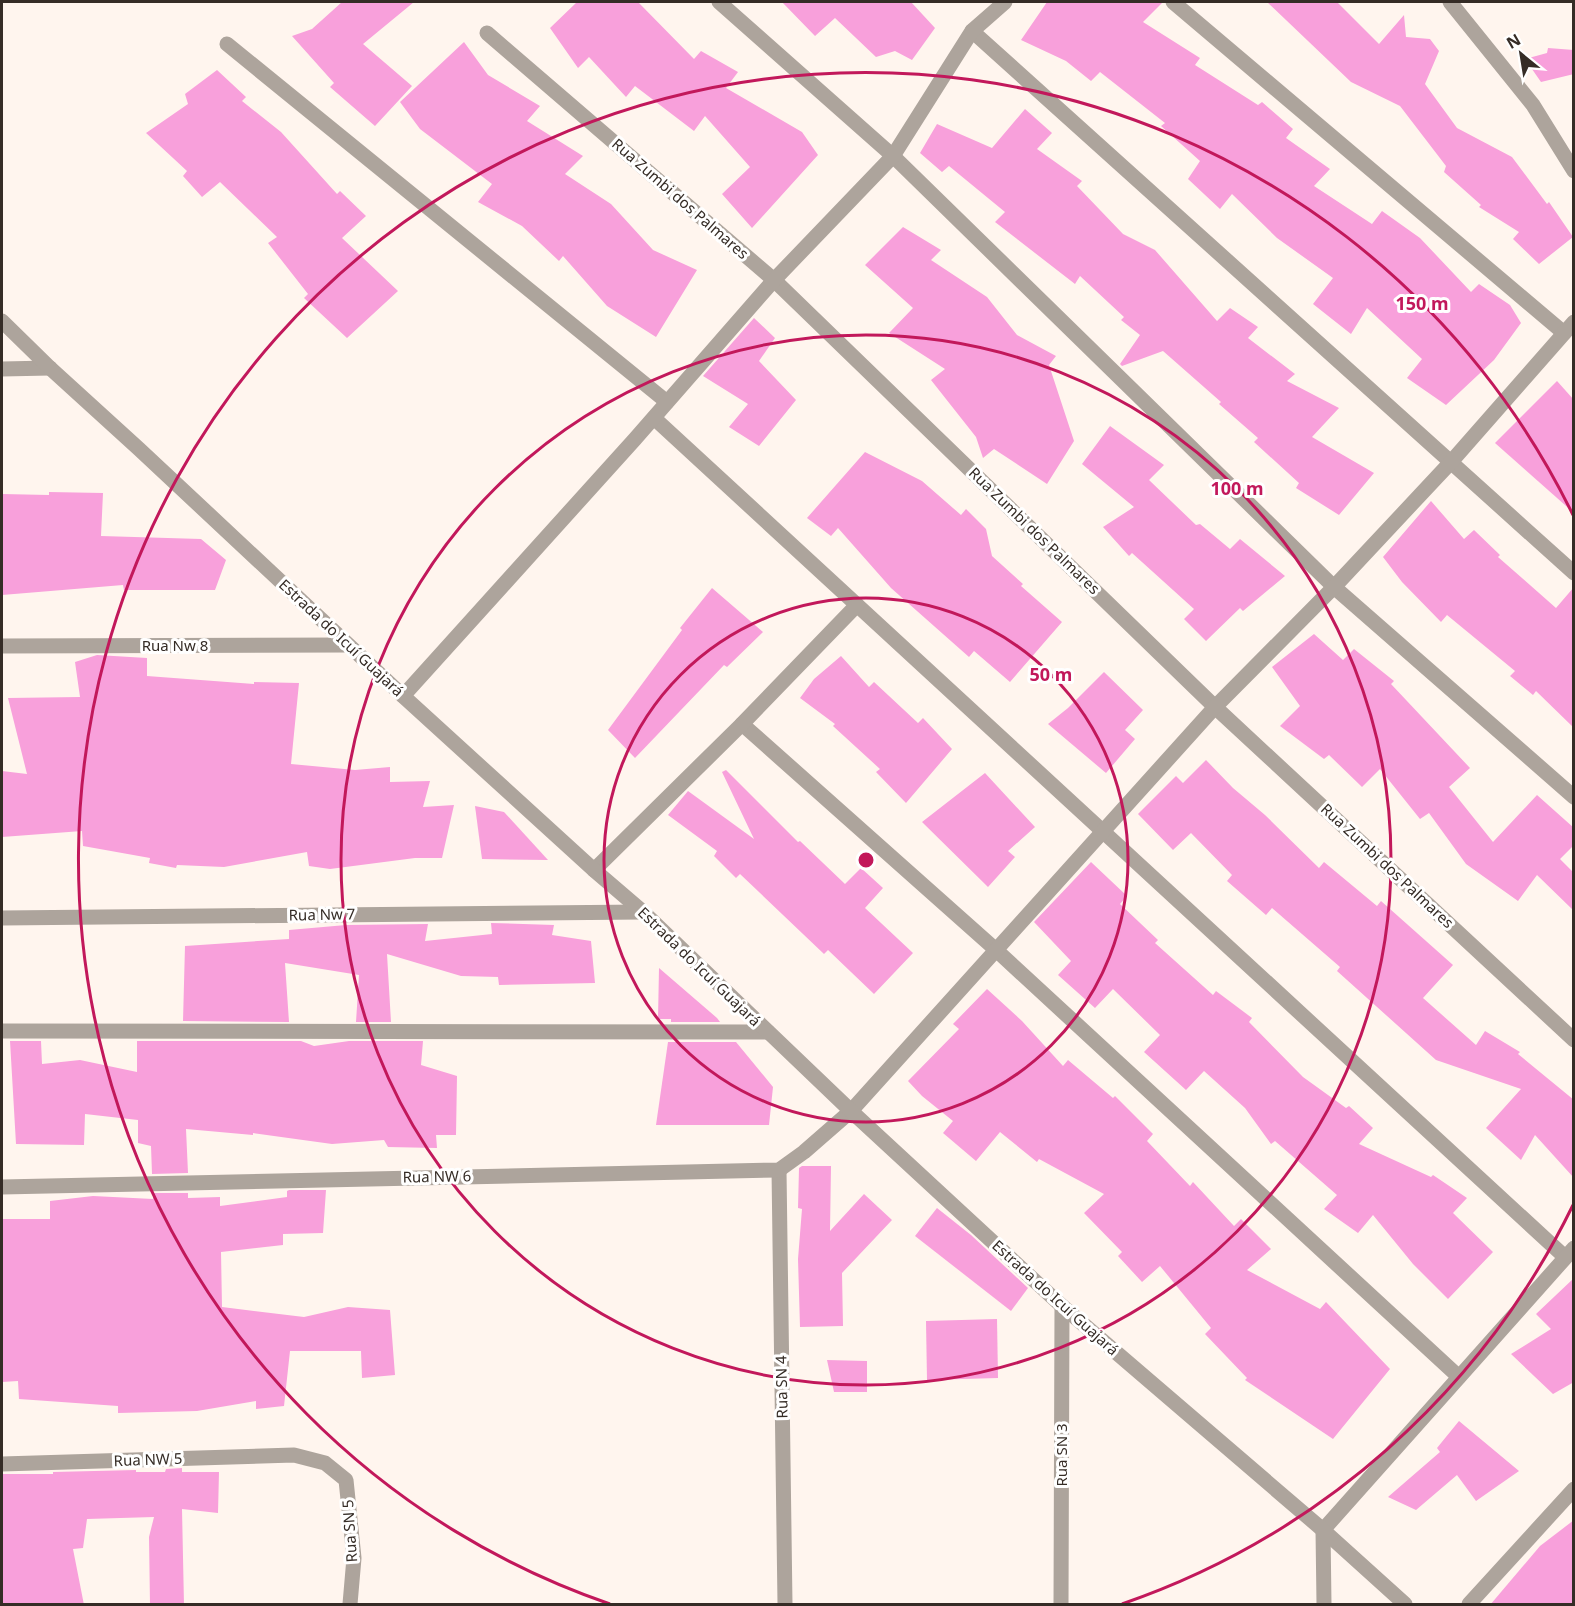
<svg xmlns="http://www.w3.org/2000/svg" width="1575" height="1606" viewBox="0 0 1575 1606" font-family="'Noto Sans',sans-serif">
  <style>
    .building { fill: #f8a0db }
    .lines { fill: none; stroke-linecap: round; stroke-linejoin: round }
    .minor { stroke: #ada49c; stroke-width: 15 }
    .tertiary { stroke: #ada49c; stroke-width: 15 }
    .ring { fill: none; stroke: #c2185b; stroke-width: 3 }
    .labels { text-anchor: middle; stroke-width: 6; stroke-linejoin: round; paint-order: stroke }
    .street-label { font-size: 15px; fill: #352c26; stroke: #fff }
    .centre { fill: #c2185b; stroke: #fff; stroke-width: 3 }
    .ring-label { font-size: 18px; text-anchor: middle; font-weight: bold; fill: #c2185b; stroke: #fff; stroke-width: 6; stroke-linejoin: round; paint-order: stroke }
  </style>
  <rect width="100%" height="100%" fill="#fff5ee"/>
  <g class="building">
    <path d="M342,2H414L363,44L412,86L375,126L330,87L334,83L292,36L312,29Z"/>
    <path d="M577,2H638L694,59L701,51L738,72L726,88L802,132L818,155L752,228L722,194L750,167L705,116L694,131L635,86L626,97L589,57L578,68L550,28Z"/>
    <path d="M782,2H911L935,28L912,60L895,51L876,57L835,18L815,36Z"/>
    <path d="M1047,2H1163L1143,22L1200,58L1195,65L1258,105L1262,102L1293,129L1286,138L1330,169L1314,186L1372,224L1382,211L1420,238L1471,292L1479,284L1510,305L1521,323L1494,360L1446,405L1407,378L1422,359L1367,308L1351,334L1313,304L1333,278L1277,238L1232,194L1220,209L1188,179L1200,161L1161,126L1165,123L1100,72L1091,81L1066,61L1021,40Z"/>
    <path d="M1267,2H1337L1379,44L1404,15L1406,37L1430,39L1439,51L1425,84L1457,128L1512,157L1547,204L1549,202L1573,237L1539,264L1513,239L1519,232L1479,207L1481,205L1444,172L1446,166L1400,106L1351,82Z"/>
    <path d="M464,42L488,75L540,106L527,121L583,156L565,174L611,204L653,250L697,270L656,337L607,306L563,256L559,261L522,226L478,202L492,184L420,129L400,102Z"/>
    <path d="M1548,48L1574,50V74L1541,82L1525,59L1547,53Z"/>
    <path d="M217,70L246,97L242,101L281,132L337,194L340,191L366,216L342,238L398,291L347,338L304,298L308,294L268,243L277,237L220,182L202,197L183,176L187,171L146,133L188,104L185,94Z"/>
    <path d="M1025,109L1052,133L1037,149L1082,181L1077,186L1123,234L1155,250L1217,321L1230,308L1258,327L1248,338L1295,374L1287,381L1339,408L1312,437L1374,473L1339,515L1296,488L1299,483L1254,442L1258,438L1219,404L1221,402L1163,351L1122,366L1120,364L1140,335L1121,320L1124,317L1080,276L1075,284L995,222L1005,212L949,166L942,172L920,153L937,124L992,148Z"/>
    <path d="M903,227L941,250L931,260L987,297L1017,335L1056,356L1049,365L1074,441L1047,484L994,449L983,458L976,437L931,380L945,369L889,333L913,308L865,265Z"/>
    <path d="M754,318L775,338L759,361L796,400L759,446L729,427L748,404L703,376Z"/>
    <path d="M1557,381L1574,400V513L1495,443Z"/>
    <path d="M1110,426L1164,465L1149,480L1196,525L1200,524L1230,549L1240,539L1285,576L1243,611L1240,608L1206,641L1184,619L1194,609L1132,553L1129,556L1103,527L1134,507L1082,464Z"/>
    <path d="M865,452L922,481L961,515L966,509L986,529L992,556L1023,584L1021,586L1062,622L1010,682L974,651L969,657L891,588L838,528L831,536L807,518Z"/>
    <path d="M49,492L103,493L101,536L201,539L226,560L215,590H124L123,585L2,595V494L49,495Z"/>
    <path d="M1431,501L1464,539L1474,530L1500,555L1498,557L1556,608L1574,587V728L1536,691L1533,695L1510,676L1515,671L1447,615L1441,622L1402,582L1383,557Z"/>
    <path d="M712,588L763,632L727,667L724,665L635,758L608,730L682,630L680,628Z"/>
    <path d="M1314,634L1343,660L1354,649L1394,681L1391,684L1470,768L1449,787L1493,842L1537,795L1574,828V845L1560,859L1574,873V911L1537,875L1518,901L1466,864L1429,813L1420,819L1380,769L1362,787L1329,755L1324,759L1280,726L1300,706L1272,667Z"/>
    <path d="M97,655L147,658V676L254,684V682L299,683L291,764L355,770L390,767V782L430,781L423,807L454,805L442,858H415L330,869L309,866L307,852L224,867L177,865L176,868L149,863L150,858L83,846L82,831L2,837V771L27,774L8,698L80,697L75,662Z"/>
    <path d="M841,656L869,687L874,682L918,723L923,718L952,749L906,803L876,772L880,769L833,726L835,724L800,698L814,679Z"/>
    <path d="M1104,672L1143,710L1125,730L1135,739L1106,773L1048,724L1068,708Z"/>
    <path d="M1206,760L1233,788L1265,815L1319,868L1324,862L1377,906L1381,901L1453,965L1423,998L1476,1045L1485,1031L1520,1052L1518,1054L1574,1100V1178L1535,1135L1521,1160L1486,1128L1521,1089L1436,1060L1337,971L1340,967L1272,908L1266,915L1227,881L1232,875L1191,833L1173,850L1138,814L1176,776L1183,783Z"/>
    <path d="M726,770L798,842L800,841L845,884L861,868L883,888L865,908L913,953L874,994L828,950L824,954L740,874L736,878L714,856L717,851L668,815L688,791L754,839L722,772Z"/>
    <path d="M985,773L1035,827L1008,851L1015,857L988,887L922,822Z"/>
    <path d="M475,806L504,812L548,860L482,859Z"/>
    <path d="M1091,862L1127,896L1120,904L1158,940L1155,943L1213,995L1216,991L1252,1018L1249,1022L1303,1077L1346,1108L1349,1106L1373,1128L1359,1144L1431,1177L1433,1175L1467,1198L1453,1213L1493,1252L1448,1299L1413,1264L1373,1215L1358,1233L1324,1209L1337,1195L1275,1141L1271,1144L1245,1108L1204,1071L1186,1090L1144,1052L1160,1035L1113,989L1095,1008L1058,975L1071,961L1034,922Z"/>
    <path d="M491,923L554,925L552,935L591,941L595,983L499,985L498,977L461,976L387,954L391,1022H356L359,975L285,963L289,1022L183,1021L185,946L289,939V930L346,925L428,924L425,941L492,934Z"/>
    <path d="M659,968L717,1018L720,1022H671V1019H658Z"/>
    <path d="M987,989L1022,1021L1063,1066L1068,1060L1113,1098L1115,1096L1153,1134L1147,1141L1190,1186L1193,1182L1234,1226L1241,1219L1271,1249L1247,1270L1320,1309L1326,1302L1390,1369L1333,1439L1245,1380L1247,1378L1205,1334L1211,1328L1160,1266L1142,1282L1118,1256L1122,1252L1084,1213L1104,1194L1039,1159L1037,1162L1000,1132L976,1161L943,1133L953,1121L922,1096L908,1081L959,1029L953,1024Z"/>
    <path d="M10,1041H41L42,1064L80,1060L137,1072V1041H301L314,1046L349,1041H423L421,1065L457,1076L456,1135H436L437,1148L388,1147L384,1140L332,1144L253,1133V1135L186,1129L188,1173L152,1174L151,1146L138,1143V1120L85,1114L84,1145L16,1144Z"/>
    <path d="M668,1042H736L773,1087L769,1125H656Z"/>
    <path d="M802,1166H831L830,1231L864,1194L892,1220L842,1273L843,1326L800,1327L798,1259L802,1209L798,1208L799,1168Z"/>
    <path d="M289,1190H326L323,1233L283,1234V1245L221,1252L222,1307L304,1317L348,1307L390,1310L395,1375L362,1378L361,1351H290L284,1406L256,1409V1401L197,1411L118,1413V1406L19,1399L18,1381L2,1382V1219H50V1201L93,1196L153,1199V1193H188V1198L220,1197V1206L287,1197V1191Z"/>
    <path d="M937,1208L971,1235L1028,1288L1011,1311L915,1236Z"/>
    <path d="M1574,1278V1382L1553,1394L1511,1354L1551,1329L1536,1314Z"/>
    <path d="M997,1319L998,1378L927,1380L926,1321Z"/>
    <path d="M827,1360L867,1361V1392H834Z"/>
    <path d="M1459,1421L1519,1471L1476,1501L1457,1475L1416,1510L1388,1497L1440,1452L1437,1448Z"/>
    <path d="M182,1468V1472H219L218,1513L182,1509L184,1605H150L149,1537L154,1517L87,1519L83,1548L73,1549L84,1605H2V1474H53V1472L136,1470V1472H165L166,1469Z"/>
    <path d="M1574,1520V1605H1490L1540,1546Z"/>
  </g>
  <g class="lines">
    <g class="minor">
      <path d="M719,2L893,156L1334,587L1574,797"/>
      <path d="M1173,2L1564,333"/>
      <path d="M1450,2L1533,105L1574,171"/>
      <path d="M972,31L1574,573"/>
      <path d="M487,33L774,280L1215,707L1574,1040"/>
      <path d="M227,44L667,402"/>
      <path d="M2,369L50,368"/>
      <path d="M654,418L1565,1257"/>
      <path d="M2,646L348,645"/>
      <path d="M403,696L635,439L774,280L893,156L972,31L1005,2"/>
      <path d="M742,724L995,949L1459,1377"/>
      <path d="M594,870L742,724L857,605"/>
      <path d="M2,918L643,912"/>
      <path d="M2,1031L768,1032"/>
      <path d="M779,1170L785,1604"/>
      <path d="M2,1187L779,1170L804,1152L851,1111L1215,707L1334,587L1451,462L1574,322"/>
      <path d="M2,1464L294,1455L325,1463L346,1480L354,1558L350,1604"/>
      <path d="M1061,1604L1062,1306"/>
      <path d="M1324,1604L1323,1530L1574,1248"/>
      <path d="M1469,1604L1574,1489"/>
    </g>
    <path class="tertiary" d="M2,321L50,368L139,449L403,696L594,870L643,912L851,1111L1062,1306L1323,1530L1405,1604"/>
  </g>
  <g class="ring">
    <circle cx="866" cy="860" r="262"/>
    <circle cx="866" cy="860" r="525"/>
    <path d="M1573 1205A787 787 0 0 1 1122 1604M610 1604A787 787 0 1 1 1573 515"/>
  </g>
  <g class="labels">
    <g class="street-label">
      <text transform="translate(680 199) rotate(41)" y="5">Rua Zumbi dos Palmares</text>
      <text transform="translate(1034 531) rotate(44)" y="5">Rua Zumbi dos Palmares</text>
      <text transform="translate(341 638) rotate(43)" y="5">Estrada do Icuí Guajará</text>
      <text x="175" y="651">Rua Nw 8</text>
      <text transform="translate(1387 866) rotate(43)" y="5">Rua Zumbi dos Palmares</text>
      <text transform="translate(322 915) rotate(-1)" y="5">Rua Nw 7</text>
      <text transform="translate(699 967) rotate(44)" y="5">Estrada do Icuí Guajará</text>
      <text transform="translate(437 1177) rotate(-1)" y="5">Rua NW 6</text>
      <text transform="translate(1055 1298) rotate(42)" y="5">Estrada do Icuí Guajará</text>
      <text transform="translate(782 1387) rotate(-91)" y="5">Rua SN 4</text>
      <text transform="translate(1062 1455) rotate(-90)" y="5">Rua SN 3</text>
      <text transform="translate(148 1460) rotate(-2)" y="5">Rua NW 5</text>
      <text transform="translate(350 1531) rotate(-94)" y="5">Rua SN 5</text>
    </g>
  </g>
  <circle cx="866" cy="860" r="9" class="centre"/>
  <g class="ring-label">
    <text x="1422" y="310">150 m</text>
    <text x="1237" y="495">100 m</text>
    <text x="1051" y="681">50 m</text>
  </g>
  <rect width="1575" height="1606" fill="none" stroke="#352c26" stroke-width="6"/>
  <g transform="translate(1521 54) rotate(330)" stroke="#ffffff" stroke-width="4.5" paint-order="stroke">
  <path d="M0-4.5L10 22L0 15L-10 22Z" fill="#352c26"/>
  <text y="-9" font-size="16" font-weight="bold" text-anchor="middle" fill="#352c26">N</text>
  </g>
</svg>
